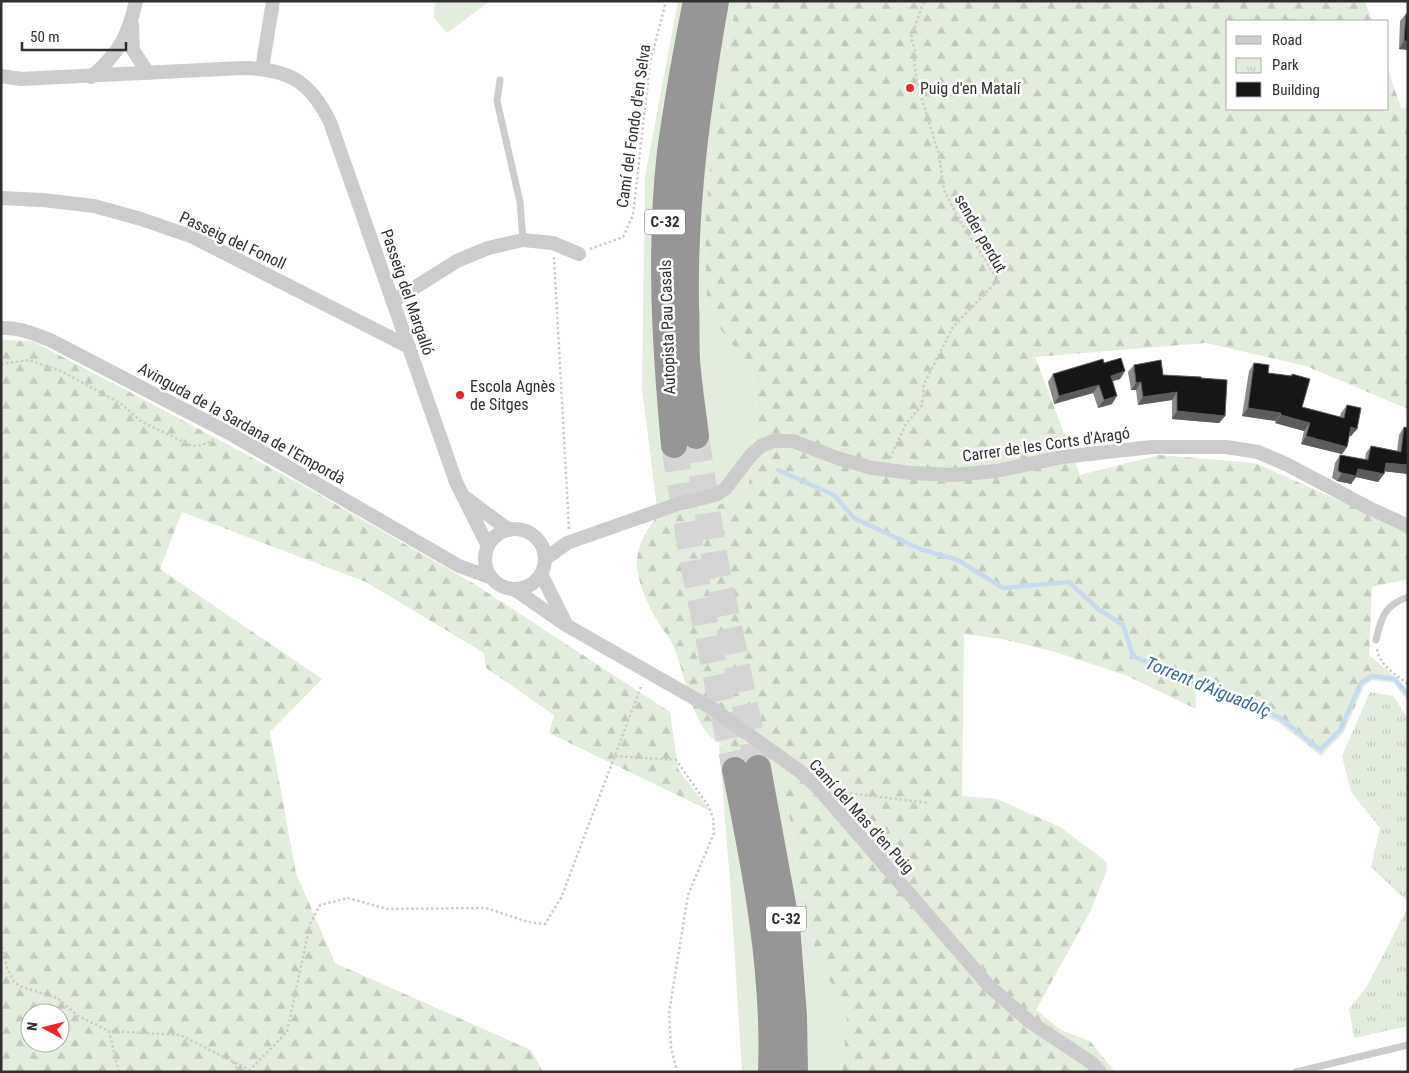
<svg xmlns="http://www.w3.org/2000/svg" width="1409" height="1073" viewBox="0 0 1409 1073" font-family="'Roboto Condensed',sans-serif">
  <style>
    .grass { fill: #e3eddb }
    .forest { fill: url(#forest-firs); fill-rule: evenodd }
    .park { fill: url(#park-tufts) }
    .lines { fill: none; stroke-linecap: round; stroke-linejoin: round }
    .stream { stroke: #c6dbef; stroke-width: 4.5 }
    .motorway-tunnel { stroke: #d5d5d5; stroke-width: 26; stroke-dasharray: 26 13; stroke-linecap: butt }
    .path { stroke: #ccc; stroke-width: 2.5; stroke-dasharray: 2.5 2.5; stroke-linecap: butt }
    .service { stroke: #ccc; stroke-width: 7 }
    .minor { stroke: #ccc; stroke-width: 14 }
    .motorway { stroke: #969696; stroke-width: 26 }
    .wall { fill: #8a8a8a }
    .shaded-wall { fill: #5c5c5c }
    .building { fill: #161616; stroke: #5c5c5c }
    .poi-dot { fill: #f52321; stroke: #fff; stroke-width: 2 }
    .labels { text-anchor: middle; stroke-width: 5; stroke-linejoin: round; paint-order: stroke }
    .shield { fill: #fff; stroke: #6d6d6d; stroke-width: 1 }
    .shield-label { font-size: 15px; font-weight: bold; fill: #2f2f2f }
    .poi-label { font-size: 16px; fill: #2f2f2f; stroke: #fff; text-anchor: start }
    .street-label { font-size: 16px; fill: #2f2f2f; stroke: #fff }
    .water-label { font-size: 18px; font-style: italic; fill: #356a99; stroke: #fff }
  </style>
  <defs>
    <pattern id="forest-firs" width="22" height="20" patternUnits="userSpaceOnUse" patternTransform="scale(1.25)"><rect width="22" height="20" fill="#e3eddb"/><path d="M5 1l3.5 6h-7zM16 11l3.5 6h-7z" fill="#c3ccbc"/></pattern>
    <pattern id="park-tufts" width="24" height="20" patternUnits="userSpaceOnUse" patternTransform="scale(1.25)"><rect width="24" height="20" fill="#e3eddb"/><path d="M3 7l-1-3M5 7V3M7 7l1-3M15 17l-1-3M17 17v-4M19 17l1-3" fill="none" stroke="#c3ccbc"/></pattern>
  </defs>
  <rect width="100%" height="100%" fill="#fff"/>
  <g class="grass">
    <path d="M435,1H490L447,33L434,18Z"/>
    <path d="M678,1H737L728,44L724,88L712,144L705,226L707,311L753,373L757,424L749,483L734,500L721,504L658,515L642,389L645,177Z"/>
    <path d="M1369,655L1394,676L1408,691V702L1394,683L1372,680Z"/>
    <path d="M719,744L778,767L790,820L800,884L816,955L845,1008L847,1021L842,1072H742L730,881Z"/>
  </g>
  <g class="forest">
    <path d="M737,1H1365L1372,21H1228V109H1388V69L1401,108L1408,109V409L1306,366L1206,343L1035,357L1080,475L1159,455L1255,463L1408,531V579L1372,587L1369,655L1372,680L1364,686L1344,732L1321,756L1278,722L1195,688L1196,709L1125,675L1055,652L1001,639L964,634L962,796L997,799L1060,827L1107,862L1106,873L1090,912L1036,1010L1061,1030L1090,1041L1115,1072H842L847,1021L845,1008L816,955L800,884L790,820L778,768C759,760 722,749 709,735C687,710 685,668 670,639C667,635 664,631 661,627C650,609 639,588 637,567C636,545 646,531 658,515L721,504L734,500L749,483L757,424L753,373L707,311L705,226L712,144L724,88L728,44Z"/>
    <path d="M1,340L32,341L128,391L299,483L476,585L670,712L678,769L710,811L549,733L554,715L486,668L484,653L366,582L182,512L160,569L322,679L270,732L296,873L335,963L531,1050L543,1072H1ZM30,1013H60V1043H30Z"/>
  </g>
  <g class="park">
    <path d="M1370,692L1393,696L1408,718V902L1371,867L1380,828L1351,792L1342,756Z"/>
    <path d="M1408,907V1026L1354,1038L1349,1009L1367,986Z"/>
  </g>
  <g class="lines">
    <path class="stream" d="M778,470L834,495L854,518L920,549L958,560L1003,588L1069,582L1098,609L1123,625L1133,656L1192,683L1279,717L1320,750L1340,730L1361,683L1372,676L1395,679L1408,695"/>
    <g class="motorway-tunnel">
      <path d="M696,436L714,555L758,768"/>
      <path d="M674,445L693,563L735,770"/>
    </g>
    <g class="path">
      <path d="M590,249L623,237L633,215L650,63L666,1"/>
      <path d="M554,257L569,529"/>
      <path d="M1,364L29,360L61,371L120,403L142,422L192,446L202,445L214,440"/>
      <path d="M890,458L906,424L922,405L924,384L953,327L998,280L960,221L944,190L939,155L917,83L914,60L915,50L911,38L922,6L925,1"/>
      <path d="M1377,649C1379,665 1396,675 1408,684"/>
      <path d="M615,756L676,760L709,807L713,818L714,833L688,895L669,1013L671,1047L677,1072"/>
      <path d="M840,792L929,803"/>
      <path d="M1,942L7,968L14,982L22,987L57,998L78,1016L109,1031"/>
      <path d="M233,1062L239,1072"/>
      <path d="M119,1072L109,1031L180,1035L250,1070L287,1032L310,924L320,905L348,898L387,909L486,908L528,922L545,924L561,898L642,684"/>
    </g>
    <g class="service">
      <path d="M500,80L497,101L520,202L523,240"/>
      <path d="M1376,640C1381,618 1384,605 1408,597"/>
      <path d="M1296,1072L1408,1045"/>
    </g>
    <g class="minor">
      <path d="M132,25L133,50L148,73"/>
      <path d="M262,69L273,1"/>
      <path d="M1,76L21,79L243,68C289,69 310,81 330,122L456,482L488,546"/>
      <path d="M91,77C119,53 128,37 136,1"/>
      <path d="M1,198L43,200L94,206L141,219L193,237L409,347"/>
      <path d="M393,301L457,261L488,248L523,240L553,243L579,254"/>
      <path d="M1,328C19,327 34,334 50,340L229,433L459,566L492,578"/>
      <path d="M463,496L509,530"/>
      <circle cx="515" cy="559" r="30"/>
      <path d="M545,559L567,543L678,504L715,495L725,489L752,454L761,446L773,441H793L840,459L872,468L911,473L954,475L996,471L1062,457L1152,447H1226L1258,452L1288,465L1369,508L1408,526"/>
      <path d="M541,574L566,624"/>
      <path d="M514,589L566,625L713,709L801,772L819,789L989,986L1030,1022L1092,1063L1100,1072"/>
    </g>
    <g class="motorway">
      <path d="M696,436C693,411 689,386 687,360C686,343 687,325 686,307C684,204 698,103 716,1"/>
      <path d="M674,445C665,347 659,249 670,152C677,101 686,51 696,1"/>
      <path d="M758,768L787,926L794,1016L795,1072"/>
      <path d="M735,770C755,869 775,970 771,1072"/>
    </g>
  </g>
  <g class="wall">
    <path d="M1406,14H1408V50L1399,49L1400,21Z"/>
    <path d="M1104,363L1125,371L1120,379L1113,381L1112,404L1098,408L1093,393L1054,404L1048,382L1053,374Z"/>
    <path d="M1254,363L1268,373L1291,376L1292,374L1302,407L1340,417L1341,413L1347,405L1357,429L1351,436H1349L1347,447L1342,454L1301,444L1304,431L1275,423L1276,421L1242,416L1249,371Z"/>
    <path d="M1134,365L1163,375L1201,378L1225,416L1219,423L1172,419V400L1138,405L1136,390H1131L1128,372Z"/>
    <path d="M1404,427L1408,428V474L1385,471L1378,482L1356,477L1351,484L1337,481L1332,478L1335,463L1340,455L1365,460L1366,453L1371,446L1397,451L1399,435Z"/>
  </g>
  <g class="shaded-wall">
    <path d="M1404,41H1408V50L1399,49Z"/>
    <path d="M1125,371L1120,379L1106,383L1111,376Z"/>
    <path d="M1141,382L1136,390H1131L1136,383Z"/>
    <path d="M1099,385L1093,393L1054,404L1059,396Z"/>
    <path d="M1177,392L1172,400L1138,405L1143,397Z"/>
    <path d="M1117,396L1112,404L1098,408L1104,400Z"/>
    <path d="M1248,408L1281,413L1276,421L1242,416Z"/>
    <path d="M1177,411L1225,416L1219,423L1172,419Z"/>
    <path d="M1281,415L1310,423L1304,431L1275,423Z"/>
    <path d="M1351,427L1357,429L1351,436L1346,435Z"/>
    <path d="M1306,436L1347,447L1342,454L1301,444Z"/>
    <path d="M1386,463L1408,465V474L1381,471Z"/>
    <path d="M1358,469L1384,474L1378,482L1356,477L1351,484L1337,481L1342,473Z"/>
  </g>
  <g class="building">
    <path d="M1406,14H1408V41H1404Z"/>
    <path d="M1121,358L1125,371L1111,376L1117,396L1104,400L1099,385L1059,396L1053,374L1103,359L1104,363Z"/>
    <path d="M1161,360L1163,375L1201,377V378L1227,380L1225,416L1177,411V392L1143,397L1141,382L1136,383L1134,365Z"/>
    <path d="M1254,363L1269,365L1268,373L1292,376V374L1310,379L1302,407L1344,418L1347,405L1361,408L1357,429L1351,427L1347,447L1306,436L1310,423L1281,415V413L1248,408Z"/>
    <path d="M1404,427L1408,428V465L1386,463L1384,474L1358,469L1356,476L1342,473L1338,471L1340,455L1368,460L1371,446L1401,452Z"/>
  </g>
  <g class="poi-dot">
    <circle cx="910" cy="88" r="5"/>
    <circle cx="460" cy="395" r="5"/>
  </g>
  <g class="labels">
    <g class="shield">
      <rect x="645" y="209.5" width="40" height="25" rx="4"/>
      <rect x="766" y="906.5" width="40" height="25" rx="4"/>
    </g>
    <g class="shield-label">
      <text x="665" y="227">C-32</text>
      <text x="786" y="924">C-32</text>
    </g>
    <g class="poi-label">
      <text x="920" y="94">Puig d'en Matalí</text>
      <text x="470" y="392">Escola Agnès<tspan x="470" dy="18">de Sitges</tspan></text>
    </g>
    <g class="street-label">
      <text transform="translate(633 126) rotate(-82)" y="6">Camí del Fondo d'en Selva</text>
      <text transform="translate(981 233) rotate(60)" y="6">sender perdut</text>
      <text transform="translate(233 240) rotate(25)" y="6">Passeig del Fonoll</text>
      <text transform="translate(408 292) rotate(71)" y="6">Passeig del Margalló</text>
      <text transform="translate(667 327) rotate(-92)" y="6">Autopista Pau Casals</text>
      <text transform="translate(242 423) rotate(29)" y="6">Avinguda de la Sardana de l'Empordà</text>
      <text transform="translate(1046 444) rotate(-8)" y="6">Carrer de les Corts d'Aragó</text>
      <text transform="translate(862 816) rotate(48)" y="6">Camí del Mas d'en Puig</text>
    </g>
    <g class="water-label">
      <text transform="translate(1208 687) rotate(22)" y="6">Torrent d'Aiguadolç</text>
    </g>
  </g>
  <rect width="1409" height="1073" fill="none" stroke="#2f2f2f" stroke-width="5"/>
  <rect x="1226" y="20" width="162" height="90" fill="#ffffff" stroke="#acacac"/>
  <rect x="1236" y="36" width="25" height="8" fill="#cccccc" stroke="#acacac"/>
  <text x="1272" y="45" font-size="15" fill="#2f2f2f">Road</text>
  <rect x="1236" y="58" width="25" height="15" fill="url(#park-tufts)" stroke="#acacac"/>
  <text x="1272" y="70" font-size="15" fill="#2f2f2f">Park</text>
  <rect x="1236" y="82" width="25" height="15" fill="#161616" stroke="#acacac"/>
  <text x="1272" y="95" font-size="15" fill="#2f2f2f">Building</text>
  <g transform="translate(45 1028) rotate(277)"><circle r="24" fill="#ffffff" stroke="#acacac"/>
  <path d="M0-4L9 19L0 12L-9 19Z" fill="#f52321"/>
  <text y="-8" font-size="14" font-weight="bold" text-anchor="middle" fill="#2f2f2f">N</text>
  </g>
  <path d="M22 42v8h104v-8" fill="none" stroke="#2f2f2f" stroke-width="2.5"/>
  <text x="30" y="42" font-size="15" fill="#2f2f2f" stroke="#ffffff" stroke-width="4" paint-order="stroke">50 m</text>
</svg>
